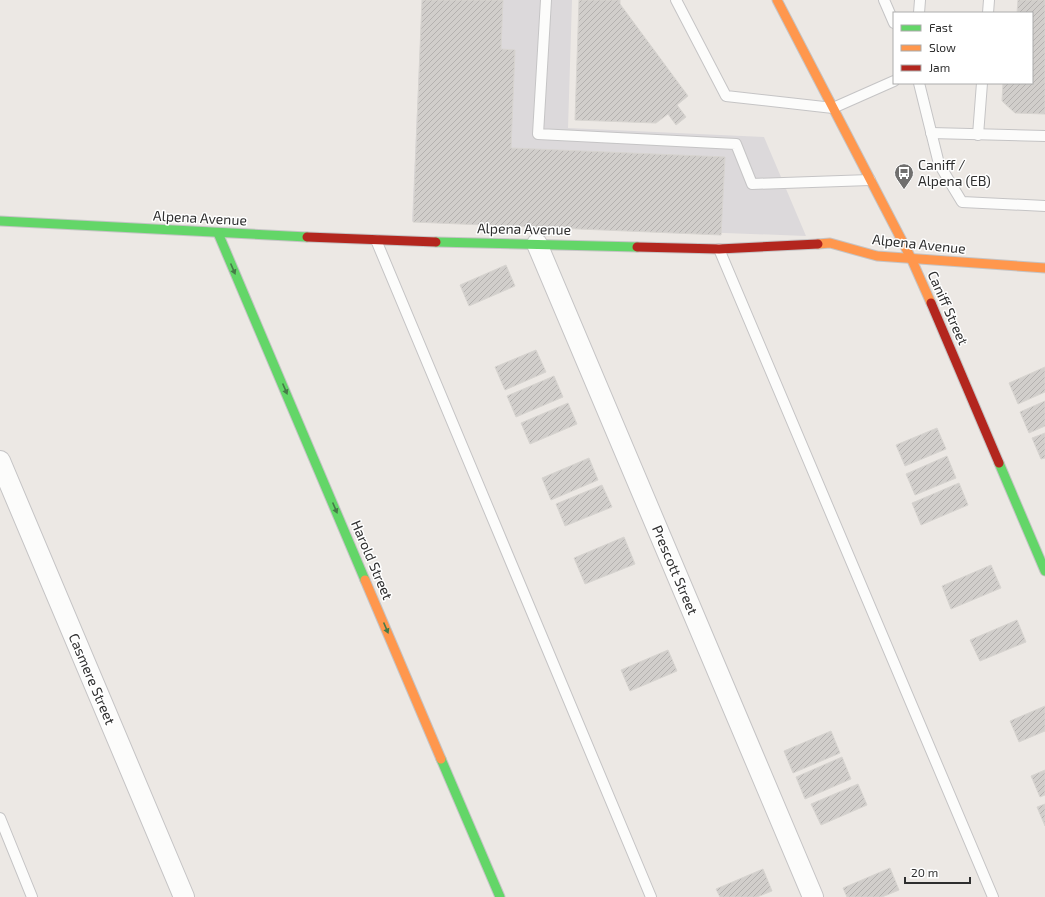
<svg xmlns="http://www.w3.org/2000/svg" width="1045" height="897" viewBox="0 0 1045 897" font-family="'Exo 2',sans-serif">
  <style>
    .industrial { fill: #dcd9db }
    .building { fill: url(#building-hatch); stroke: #d7d4d0 }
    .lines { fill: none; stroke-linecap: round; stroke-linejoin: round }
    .lane-casing { stroke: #c5c4c5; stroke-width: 12 }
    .street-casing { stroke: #c5c4c5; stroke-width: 22 }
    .fast-casing { stroke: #c5c4c5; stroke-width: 11 }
    .slow-casing { stroke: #c5c4c5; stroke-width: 11 }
    .jam-casing { stroke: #c5c4c5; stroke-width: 11 }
    .lane { stroke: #fcfcfb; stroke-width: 10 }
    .street { stroke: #fcfcfb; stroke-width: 20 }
    .fast { stroke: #63d668; stroke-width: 9 }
    .slow { stroke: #ff974d; stroke-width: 9 }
    .jam { stroke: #b3261e; stroke-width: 9 }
    .oneway { fill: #467a48 }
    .labels { text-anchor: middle; stroke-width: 3; stroke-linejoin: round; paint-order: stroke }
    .poi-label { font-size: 14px; fill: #2e2e2e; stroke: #fff; text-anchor: start }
    .street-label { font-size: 14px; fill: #2e2e2e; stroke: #fff }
  </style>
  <defs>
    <pattern id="building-hatch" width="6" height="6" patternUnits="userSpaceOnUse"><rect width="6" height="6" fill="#d1cecb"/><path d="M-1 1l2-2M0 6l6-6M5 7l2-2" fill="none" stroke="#b4b1af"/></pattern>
  </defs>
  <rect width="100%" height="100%" fill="#ece8e4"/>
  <path class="industrial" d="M422,0H572L568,128L764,137L806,236L412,221Z"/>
  <g class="building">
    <path d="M422,0H503L501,49L515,50L511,148L725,157L721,235L413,222Z"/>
    <path d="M579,0H620V4L688,96L677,105L686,117L676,125L668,114L656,123L575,120Z"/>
    <path d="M1018,0H1045V114L1015,113L1002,101L1003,83H1032V13H1017Z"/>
    <path d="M506,265L515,286L469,306L460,285Z"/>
    <path d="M536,350L546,372L505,390L495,367Z"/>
    <path d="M1045,367V392L1018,404L1009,383Z"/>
    <path d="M554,376L563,397L516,417L507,396Z"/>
    <path d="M1045,401V426L1029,433L1020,412Z"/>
    <path d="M568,403L577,424L530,444L521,423Z"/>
    <path d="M937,428L946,449L905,466L896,445Z"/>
    <path d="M1045,433V458L1041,459L1032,438Z"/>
    <path d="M947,456L956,478L915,495L906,474Z"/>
    <path d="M589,458L598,480L551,500L542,478Z"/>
    <path d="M959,483L968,505L921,525L912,503Z"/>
    <path d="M602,485L612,507L565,526L556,504Z"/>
    <path d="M624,537L635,564L585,584L574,558Z"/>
    <path d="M991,565L1001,588L951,609L942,586Z"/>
    <path d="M1017,620L1026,642L980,661L970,640Z"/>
    <path d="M668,650L677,671L630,691L621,670Z"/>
    <path d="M1045,706V731L1019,742L1010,721Z"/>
    <path d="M831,731L840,753L793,773L784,751Z"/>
    <path d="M842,757L851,779L805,799L796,777Z"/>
    <path d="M1045,770V795L1040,797L1031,776Z"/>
    <path d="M858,784L867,805L821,825L811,804Z"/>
    <path d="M1045,804V826L1037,807Z"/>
    <path d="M890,868L899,890L882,897H847L843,888Z"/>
    <path d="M763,869L772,891L757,897H720L716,889Z"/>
  </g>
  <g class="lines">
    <g class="lane-casing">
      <g id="lane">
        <path d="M546,0L538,134L736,144L752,184L870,180"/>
        <path d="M676,0L726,96L833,108L894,81"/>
        <path d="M884,0L894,23"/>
        <path d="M919,13L920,0"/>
        <path d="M988,13L989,0"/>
        <path d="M919,83L939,164L962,202L1045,206"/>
        <path d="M931,133L1045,136"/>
        <path d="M978,135L982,83"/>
        <path d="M376,240L651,897"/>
        <path d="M719,249L993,897"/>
        <path d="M0,818L32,897"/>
      </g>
    </g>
    <g class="street-casing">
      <g id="street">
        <path d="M537,244L813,897"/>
        <path d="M0,461L184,897"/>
      </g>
    </g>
    <g class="fast-casing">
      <g id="fast">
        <path d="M0,221L307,237"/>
        <path d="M218,233L365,580"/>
        <path d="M436,242L637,247"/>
        <path d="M999,463L1045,571"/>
        <path d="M441,759L500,897"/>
      </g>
    </g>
    <g class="slow-casing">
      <g id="slow">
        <path d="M777,0L911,258L931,303"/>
        <path d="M818,244L830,243L877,256L1045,268"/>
        <path d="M365,580L441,759"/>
      </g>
    </g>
    <g class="jam-casing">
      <g id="jam">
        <path d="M307,237L436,242"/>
        <path d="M637,247L719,249L818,244"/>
        <path d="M931,303L999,463"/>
      </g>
    </g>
    <use href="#lane" class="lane"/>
    <use href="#street" class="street"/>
    <use href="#fast" class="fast"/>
    <use href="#slow" class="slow"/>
    <use href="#jam" class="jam"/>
  </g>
  <defs><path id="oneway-solid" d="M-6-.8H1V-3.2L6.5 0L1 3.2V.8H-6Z"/></defs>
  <g class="oneway">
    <use href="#oneway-solid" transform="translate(233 269) rotate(67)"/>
    <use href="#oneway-solid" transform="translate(285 389) rotate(67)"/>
    <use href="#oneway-solid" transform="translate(335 508) rotate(67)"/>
    <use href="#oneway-solid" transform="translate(386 628) rotate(67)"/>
  </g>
  <defs>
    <g id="bus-pin" transform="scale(1)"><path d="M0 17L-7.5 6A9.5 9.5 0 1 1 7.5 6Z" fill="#706f6e" stroke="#fff"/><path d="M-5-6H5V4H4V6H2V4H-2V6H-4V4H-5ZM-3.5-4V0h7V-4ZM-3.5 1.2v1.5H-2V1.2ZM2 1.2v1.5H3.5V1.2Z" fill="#fff"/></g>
  </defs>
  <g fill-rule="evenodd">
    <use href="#bus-pin" x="904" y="173"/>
  </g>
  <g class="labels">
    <g class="poi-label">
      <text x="918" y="170">Caniff /<tspan x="918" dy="16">Alpena (EB)</tspan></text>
    </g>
    <g class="street-label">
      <text transform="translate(200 218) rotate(3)" y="5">Alpena Avenue</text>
      <text transform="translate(524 229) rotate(1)" y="5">Alpena Avenue</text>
      <text transform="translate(919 244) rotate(6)" y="5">Alpena Avenue</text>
      <text transform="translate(948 308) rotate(66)" y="5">Caniff Street</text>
      <text transform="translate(372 560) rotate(67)" y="5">Harold Street</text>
      <text transform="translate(675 570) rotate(67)" y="5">Prescott Street</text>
      <text transform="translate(92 679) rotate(67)" y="5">Casmere Street</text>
    </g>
  </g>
  <rect x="893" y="12" width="140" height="72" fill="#ffffff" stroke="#ababab"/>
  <rect x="901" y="25" width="20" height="6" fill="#63d668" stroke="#ababab"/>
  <text x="929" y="32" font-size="12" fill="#2e2e2e">Fast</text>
  <rect x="901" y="45" width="20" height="6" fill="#ff974d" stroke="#ababab"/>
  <text x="929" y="52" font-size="12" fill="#2e2e2e">Slow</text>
  <rect x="901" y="65" width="20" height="6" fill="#b3261e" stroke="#ababab"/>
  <text x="929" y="72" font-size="12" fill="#2e2e2e">Jam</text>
  <path d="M905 877v6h65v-6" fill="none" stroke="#2e2e2e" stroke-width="2"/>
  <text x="911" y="877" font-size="12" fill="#2e2e2e" stroke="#ffffff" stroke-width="3" paint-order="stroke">20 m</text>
</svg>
